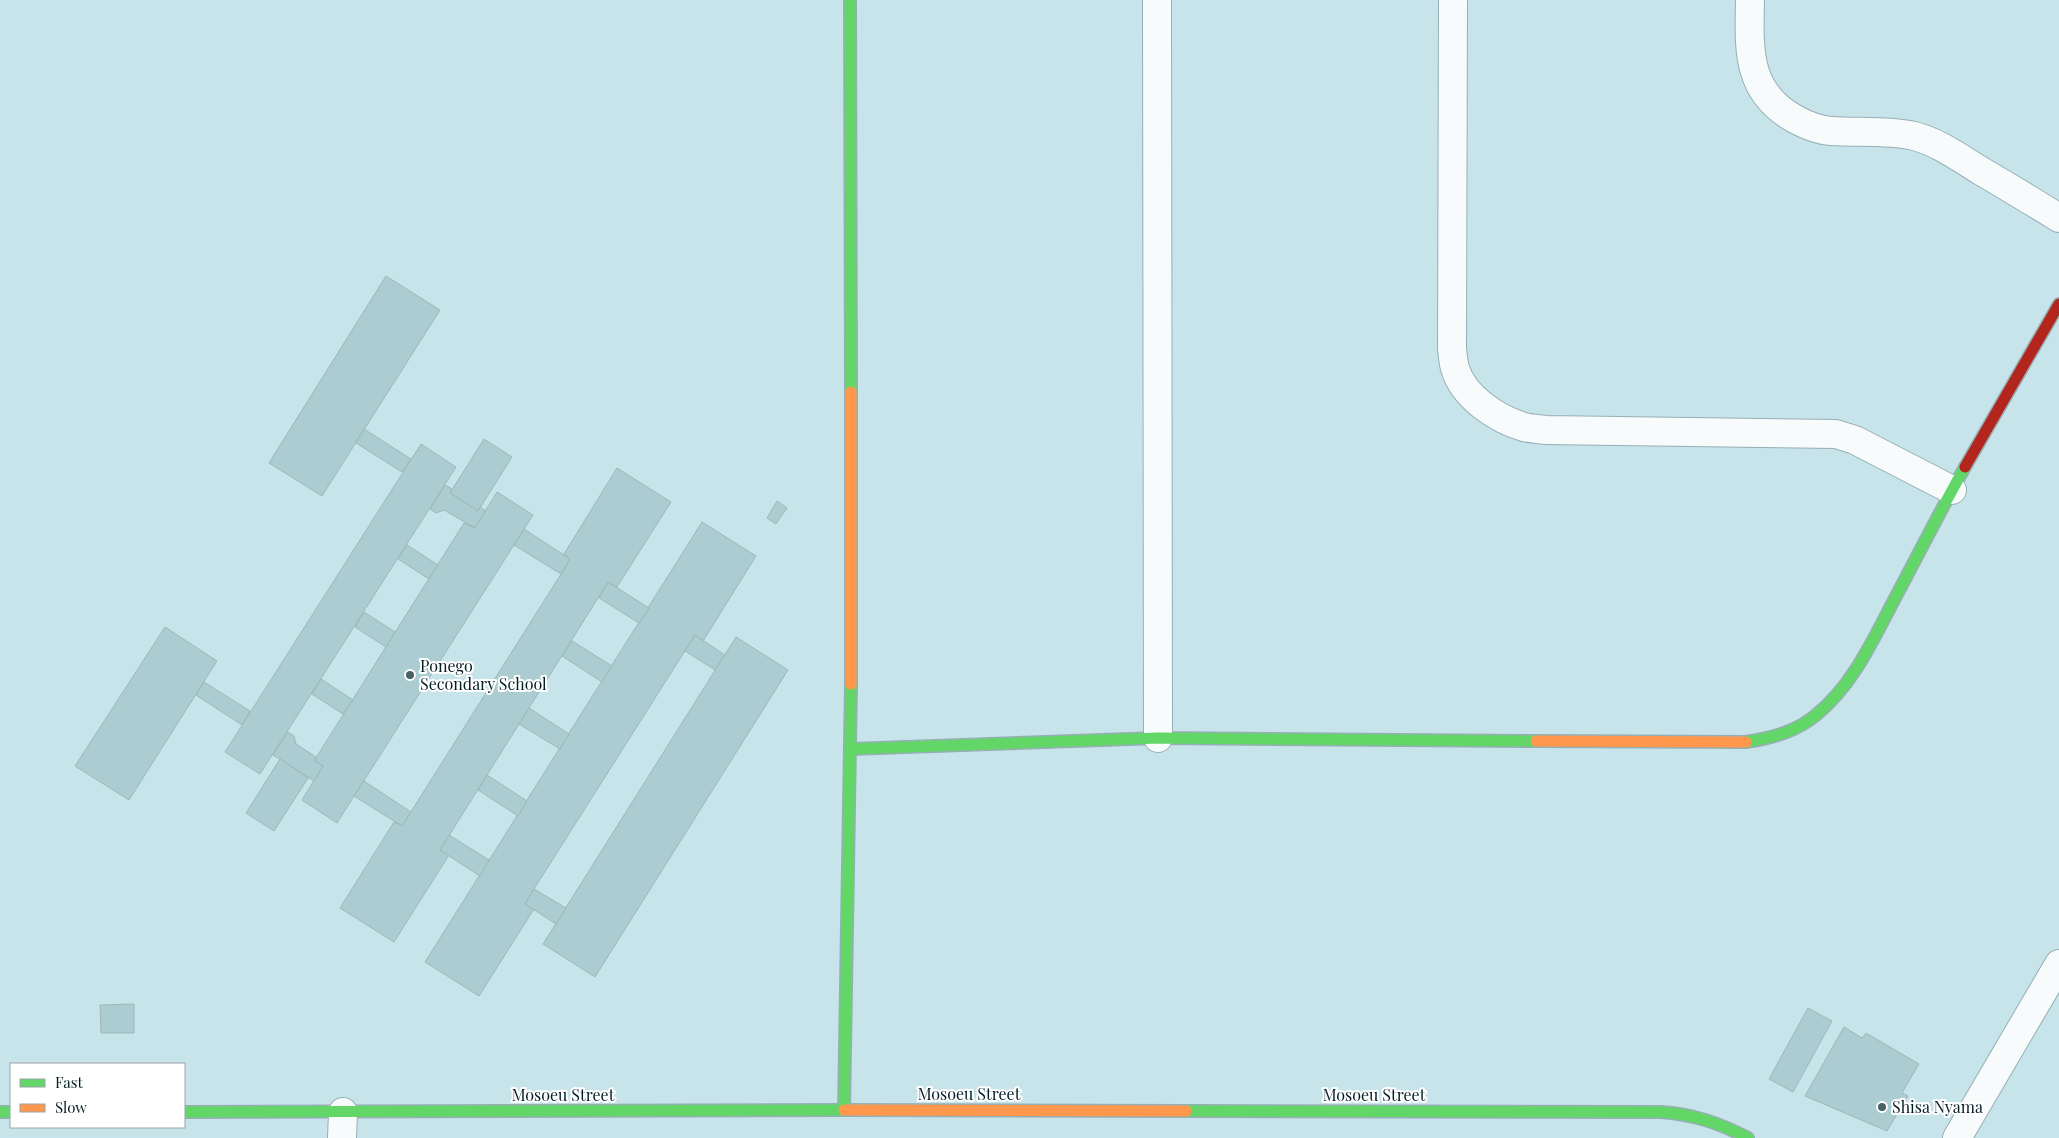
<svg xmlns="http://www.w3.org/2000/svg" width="2059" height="1138" viewBox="0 0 2059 1138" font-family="'Playfair Display',serif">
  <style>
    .building { fill: #abccd0; stroke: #9db7ba }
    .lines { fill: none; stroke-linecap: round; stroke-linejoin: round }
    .street-casing { stroke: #96afb5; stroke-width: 30 }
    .fast-casing { stroke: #96afb5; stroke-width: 14 }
    .slow-casing { stroke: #96afb5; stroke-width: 14 }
    .jam-casing { stroke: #96afb5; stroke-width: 14 }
    .street { stroke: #f7fbfc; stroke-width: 28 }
    .fast { stroke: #63d668; stroke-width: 11 }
    .slow { stroke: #ff974d; stroke-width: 11 }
    .jam { stroke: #b3261e; stroke-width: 11 }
    .poi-dot { fill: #476369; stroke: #fff; stroke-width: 2 }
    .labels { text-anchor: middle; stroke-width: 4; stroke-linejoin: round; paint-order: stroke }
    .poi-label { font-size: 16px; fill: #021d23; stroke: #fff; text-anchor: start }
    .street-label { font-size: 16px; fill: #021d23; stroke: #fff }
  </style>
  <rect width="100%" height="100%" fill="#c8e4eb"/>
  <g class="building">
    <path d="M386,276L440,310L322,496L269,463Z"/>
    <path d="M364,429L411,459L402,472L356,443Z"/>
    <path d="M484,439L512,457L478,511L450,493Z"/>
    <path d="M421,444L456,467L260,774L225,752Z"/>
    <path d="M617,468L671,502L617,587L608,582L519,724L440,850L449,855L394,942L340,908L394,822L402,826L561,574L570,559L564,554Z"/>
    <path d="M445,485L452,489L450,493L478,511L480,507L486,511L475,528L444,510L436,513L430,509Z"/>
    <path d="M497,492L533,515L337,823L302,800L323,766L314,761L464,523L475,528Z"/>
    <path d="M777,501L787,508L776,524L767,518Z"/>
    <path d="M702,522L756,556L703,641L695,635L534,889L525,904L534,909L479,996L425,962Z"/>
    <path d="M524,529L570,559L561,574L514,545Z"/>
    <path d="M407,545L438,565L429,579L398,559Z"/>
    <path d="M608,582L649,608L639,623L599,598Z"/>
    <path d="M364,612L395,632L386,647L355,627Z"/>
    <path d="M165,627L217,661L129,800L75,766Z"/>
    <path d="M695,635L725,655L715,670L685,651Z"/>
    <path d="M736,637L788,670L595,977L543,944Z"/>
    <path d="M572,641L612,666L602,682L562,656Z"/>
    <path d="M321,679L353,700L343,714L312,694Z"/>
    <path d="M204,682L250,711L242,725L196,695Z"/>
    <path d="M529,708L569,734L560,749L519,724Z"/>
    <path d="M288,732L294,736L296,744L316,757L314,761L323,766L314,781L273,755Z"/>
    <path d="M280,759L308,778L274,831L246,813Z"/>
    <path d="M487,775L527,801L518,816L478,790Z"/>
    <path d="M364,781L411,812L402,826L354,796Z"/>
    <path d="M449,835L489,860L480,876L440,850Z"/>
    <path d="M534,889L566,908L556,924L525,904Z"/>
    <path d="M134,1004V1033H101L100,1005Z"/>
    <path d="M1808,1008L1832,1021L1793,1092L1769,1079Z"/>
    <path d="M1844,1027L1862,1038L1866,1033L1919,1064L1902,1093L1908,1096L1887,1131L1805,1096Z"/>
  </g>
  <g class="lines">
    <g class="street-casing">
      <g id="street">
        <path d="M1157,0L1158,738"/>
        <path d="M1453,0L1452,349C1453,355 1453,362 1455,368C1463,397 1497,419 1524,427C1531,429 1539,429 1547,430L1836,434L1855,440L1952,490"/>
        <path d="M1750,0C1749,49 1746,92 1795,119C1806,125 1818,130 1831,131C1858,133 1888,130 1914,136C1938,142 1960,158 1981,171C2007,186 2033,202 2059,218"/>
        <path d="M342,1138L343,1112"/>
        <path d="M1957,1138L2059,964"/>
      </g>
    </g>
    <g class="fast-casing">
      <g id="fast">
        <path d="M850,0L851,392"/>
        <path d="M1746,742C1771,738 1796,732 1816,715C1852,686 1872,642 1893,602C1917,557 1940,511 1965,467"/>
        <path d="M851,749L1158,738L1536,741"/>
        <path d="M844,1110L851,684"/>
        <path d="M1186,1111L1660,1112C1693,1114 1719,1123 1748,1138"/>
        <path d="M0,1112H11"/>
        <path d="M184,1112L844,1110"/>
      </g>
    </g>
    <g class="slow-casing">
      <g id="slow">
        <path d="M851,392V684"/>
        <path d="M1536,741L1746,742"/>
        <path d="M844,1110L1186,1111"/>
      </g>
    </g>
    <g class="jam-casing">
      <path id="jam" d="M1965,467L2059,304"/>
    </g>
    <use href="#street" class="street"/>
    <use href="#fast" class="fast"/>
    <use href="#slow" class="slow"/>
    <use href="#jam" class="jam"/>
  </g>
  <g class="poi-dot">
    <circle cx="410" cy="675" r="5"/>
    <circle cx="1882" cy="1107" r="5"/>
  </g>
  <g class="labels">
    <g class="poi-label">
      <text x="420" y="672">Ponego<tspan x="420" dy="18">Secondary School</tspan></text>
      <text x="1892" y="1113">Shisa Nyama</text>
    </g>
    <g class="street-label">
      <text x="969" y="1100">Mosoeu Street</text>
      <text x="563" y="1101">Mosoeu Street</text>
      <text x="1374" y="1101">Mosoeu Street</text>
    </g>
  </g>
  <rect x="10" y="1063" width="175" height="65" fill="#ffffff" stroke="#9aa5a7"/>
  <rect x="20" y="1079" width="25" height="8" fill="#63d668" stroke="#9aa5a7"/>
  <text x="55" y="1088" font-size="15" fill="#021d23">Fast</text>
  <rect x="20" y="1104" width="25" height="8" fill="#ff974d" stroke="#9aa5a7"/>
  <text x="55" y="1113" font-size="15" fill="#021d23">Slow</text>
</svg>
